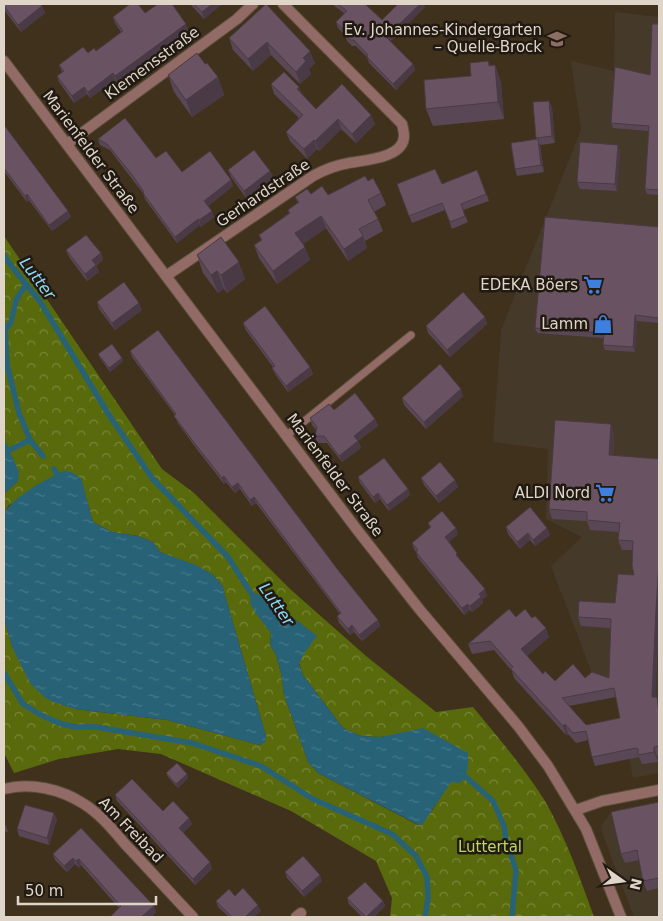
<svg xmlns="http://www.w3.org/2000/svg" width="663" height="921" viewBox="0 0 663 921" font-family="'DejaVu Sans',sans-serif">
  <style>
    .commercial { fill: #45392a }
    .forest { fill: url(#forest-crowns); fill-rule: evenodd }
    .water { fill: url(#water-ripples) }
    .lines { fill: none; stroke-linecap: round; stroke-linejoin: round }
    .stream { stroke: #286276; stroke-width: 5.5 }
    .service-casing { stroke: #5d4f3c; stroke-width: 9 }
    .minor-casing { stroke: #5d4f3c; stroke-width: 12 }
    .service { stroke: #926b67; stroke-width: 7 }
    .minor { stroke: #926b67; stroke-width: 10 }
    .wall { fill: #5a4755; fill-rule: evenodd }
    .shaded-wall { fill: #4a3a45 }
    .building { fill: #695363; stroke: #4a3a45; fill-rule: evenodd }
    .labels { text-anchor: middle; stroke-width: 5; stroke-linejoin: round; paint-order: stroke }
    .poi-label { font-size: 15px; fill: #dfd5c9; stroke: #211a12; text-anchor: end }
    .street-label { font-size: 15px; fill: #dfd5c9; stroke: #211a12 }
    .park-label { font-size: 15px; fill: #bcd665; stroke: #211a12 }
    .water-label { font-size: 16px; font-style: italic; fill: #8edbf7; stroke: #211a12 }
  </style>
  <defs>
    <pattern id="forest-crowns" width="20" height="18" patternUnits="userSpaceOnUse" patternTransform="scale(1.25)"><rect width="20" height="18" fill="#596a0c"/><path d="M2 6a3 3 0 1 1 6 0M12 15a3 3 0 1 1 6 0" fill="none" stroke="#788539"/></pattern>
    <pattern id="water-ripples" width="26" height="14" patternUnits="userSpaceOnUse" patternTransform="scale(1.25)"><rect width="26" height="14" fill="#286276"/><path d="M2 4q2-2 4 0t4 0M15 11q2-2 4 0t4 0" fill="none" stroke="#477888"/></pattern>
  </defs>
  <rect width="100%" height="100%" fill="#40311d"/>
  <g class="commercial">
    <path d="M615,12L659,17V773L633,778L616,689L595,681L551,566L582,537L546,519L548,449L493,442L501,330L581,130L571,61L614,71Z"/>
    <path d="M659,802V917H634L601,830L602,824L610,814L617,810Z"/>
  </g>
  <path class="forest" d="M4,236L162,469L194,493L290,589L366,656L436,712L473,707C498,737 524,768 545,801C566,838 580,878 594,917H390L392,898L376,861L291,811L161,754L118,749L59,759L14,773L4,753V618L12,647L75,709L167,720L260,745L265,742L266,736L222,585L212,574L196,566L160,552L153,542L138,536L112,532L93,522L81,479L9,505L4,513V494L18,481V472L4,438ZM261,595L276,612L291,616L316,636L302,655L299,663L303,675L343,728L361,736L380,737L399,734L451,781C440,795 433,815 418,825L318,773L308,762L284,695L281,673L276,655L270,645L271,633L268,628Z"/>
  <g class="water">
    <path d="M4,438L19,472L18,481L4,494Z"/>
    <path d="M64,471L71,472L81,478L93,522L112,532L138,536L153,542L160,552L196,565L212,574L222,585L266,736L265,742L260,745L167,720L75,709L53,702L43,696L30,683L12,647L4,618V513C15,496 45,479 64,471Z"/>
    <path d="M256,593L261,596L276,611L291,616L317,636L303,655L299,664L303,675L343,728L361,736L380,737L423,728L468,753C468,765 469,774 460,783L451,782L422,825H419L318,773L308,762L284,695L281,673L276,655L270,645L271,633L257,615L250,603L251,595Z"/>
  </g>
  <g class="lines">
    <g class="stream">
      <path d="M4,255L9,263L41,303L109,415L152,478L228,557L256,601"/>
      <path d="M26,284L16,300L11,322L5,330L7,365L19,413L30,440L43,456"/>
      <path d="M9,450L30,440"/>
      <path d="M54,469L57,474"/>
      <path d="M4,673L23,704L41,715L59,723L75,727H96L192,743L261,766L313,799L392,834L416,856L427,877L428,898L425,917"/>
      <path d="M460,776L466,777L493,801L504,826L506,840L516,870L512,917"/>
    </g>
    <g class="service-casing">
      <path id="service" d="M286,436L411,335"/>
    </g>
    <g class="minor-casing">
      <g id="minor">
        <path d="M4,61L358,531L420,610L518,726L548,766L586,829L621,917"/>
        <path d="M67,144L237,19L253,4"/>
        <path d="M166,276L313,176C324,170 336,165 349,163C365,160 404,158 404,136C404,132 403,128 402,124L283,4"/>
        <path d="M4,789C30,782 61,789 84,804C100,814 113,830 125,844C148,868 170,893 193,917"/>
        <path d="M576,810L602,801L659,790"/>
        <path d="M296,917L301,913"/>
      </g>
    </g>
    <use href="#service" class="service"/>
    <use href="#minor" class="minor"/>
  </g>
  <g class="wall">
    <path d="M4,4L42,6L45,13L21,32L4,10Z"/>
    <path d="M190,4H222L204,19Z"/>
    <path d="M266,4L315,63L309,69L311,74L300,84L271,55L253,71L233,50L229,38Z"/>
    <path d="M332,4H365L382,20L425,7L390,41L413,64L415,70L396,90L369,63L367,57L356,46H352L347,41L345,35L338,28L336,22L344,13Z"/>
    <path d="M145,13L188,30L117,83L115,80L90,98L87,94L74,103L59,82L57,76L62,72L59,65L96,51L121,32L115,23L113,17Z"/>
    <path d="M659,24V195L647,194L645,189L649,131L613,128L611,123L650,75Z"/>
    <path d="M488,61L490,65H495L501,83L504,119L433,126L426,109L471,76Z"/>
    <path d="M205,64L218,77L224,95L192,117L174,92L168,75Z"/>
    <path d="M271,84L302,95L316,109L375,124L356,143L341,129L319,151L317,149L307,159L290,141L286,132L299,118L274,94Z"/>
    <path d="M549,101L552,108L555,143L540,145L544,172L517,176L515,169L536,139Z"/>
    <path d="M4,125L68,211L71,217L52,231L29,200L27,202L4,171Z"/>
    <path d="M98,139L156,158L182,172L233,186L208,206L214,217L201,227L200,225L177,243L145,199L143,193L132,179L110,150L100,145Z"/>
    <path d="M618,145L620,152L617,191L580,189L577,182Z"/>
    <path d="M228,170L270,171L273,178L246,198L231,177Z"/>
    <path d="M477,170L489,201L463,210L468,222L452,229L445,210L412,223L397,184H442Z"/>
    <path d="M368,181L381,193L386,205L374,212L378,219L383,231L365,241L367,248L348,261L326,228L303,244L310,260L277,284L259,258L254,245L261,240L259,235L289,213L288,210L298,203L295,197L311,194L328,195Z"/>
    <path d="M659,227V323L637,321L635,352L605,350L603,345V338L537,333L535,328Z"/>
    <path d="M66,250L101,253L103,260L96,266L99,272L87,281L69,257Z"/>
    <path d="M197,255L245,279L227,293L224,289L218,293L203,273Z"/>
    <path d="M97,302L142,310L115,330L99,309Z"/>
    <path d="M485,317L487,324L450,357L428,333L426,326Z"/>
    <path d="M243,323L310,367L313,374L288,392L275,374L272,368L273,367L245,329Z"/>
    <path d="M130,351L338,570L378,620L380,626L362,641L354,632L350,635L339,623L337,616L340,614L256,503L252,506L240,489L235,493L226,482L224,484L199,452L177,422L175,415L132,357Z"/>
    <path d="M98,354L122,358L123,361L110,372L100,358Z"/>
    <path d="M463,396L426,429L404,405L402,398Z"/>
    <path d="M334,410L375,419L378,426L358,441L361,448L342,462L327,443H317L315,436L316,430L312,425L310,418Z"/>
    <path d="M611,424L614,434L613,456L659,459V616L655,697L659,703V756H657L658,762L642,764L639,757L595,766L592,757L588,740L576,743L568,734L566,735L514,678L512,671L494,650L472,654L468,644L516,617L549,637L527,656L543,674L555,681L585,678H609L611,628L581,626L578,617L615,603L634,575L633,550H622L618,540L619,532L590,530L587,521L552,519L549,509ZM616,697L620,718L586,725L569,706Z"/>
    <path d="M358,477L408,489L410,495L389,511L380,499L375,503L360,483Z"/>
    <path d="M421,478L455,480L458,487L439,503L424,485Z"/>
    <path d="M428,523L458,534L449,542L460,560L487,596L482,599L483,603L472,612L470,610L464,615L418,558L416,552L414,549L412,543L430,528Z"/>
    <path d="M506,527L547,528L550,535L535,546L530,540L520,549L508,534Z"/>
    <path d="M166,773L187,774L188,778L178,788L168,777Z"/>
    <path d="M115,795L163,811L189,818L192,824L183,833L210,862L212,869L195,885L117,801Z"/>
    <path d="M659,802V888L647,891L643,881L639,860L625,863L621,854Z"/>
    <path d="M57,819L49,845L19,836L17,829Z"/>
    <path d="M4,821L8,832L4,831Z"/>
    <path d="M81,828L156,912L151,917H111V916L119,908L81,865L79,868L75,864L67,872L55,860L53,854Z"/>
    <path d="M285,872L322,881L304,897L287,878Z"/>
    <path d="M235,896L261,911L254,917H229L218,907L216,901Z"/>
    <path d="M347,898L383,901L385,906L374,917H362L349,904Z"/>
  </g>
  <g class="shaded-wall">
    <path d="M212,4H222L204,19L202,12Z"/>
    <path d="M420,4H424L425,7L389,43L386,37Z"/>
    <path d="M42,6L45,13L21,32L18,25Z"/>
    <path d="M186,24L188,30L117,83L115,76Z"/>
    <path d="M267,42L271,55L253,71L248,59Z"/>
    <path d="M310,51L315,63L309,69L311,74L300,84L296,72L303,58Z"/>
    <path d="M413,64L415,70L396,90L393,84Z"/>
    <path d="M495,65L501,83L504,119L498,102Z"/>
    <path d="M113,73L115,80L90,98L88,92Z"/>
    <path d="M218,77L224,95L192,117L186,100Z"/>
    <path d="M84,87L87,94L74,103L72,96Z"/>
    <path d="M299,87L303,96L297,89Z"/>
    <path d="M549,101L552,108L555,143L552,136Z"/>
    <path d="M371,115L375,124L356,143L352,134Z"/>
    <path d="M338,119L341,129L319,151L315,141Z"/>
    <path d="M538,139L540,146L544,172L541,165Z"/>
    <path d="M314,140L317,149L307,159L304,149Z"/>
    <path d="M618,145L620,152L617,191L615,184Z"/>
    <path d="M270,171L273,178L246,198L244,191Z"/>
    <path d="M231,180L233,186L206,207L204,201Z"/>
    <path d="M27,194L29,200L27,202L25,196Z"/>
    <path d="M68,211L71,217L52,231L49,225Z"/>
    <path d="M212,211L214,217L201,227L199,220Z"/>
    <path d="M321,216L326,228L300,246L295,233Z"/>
    <path d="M198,219L200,225L177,243L175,237Z"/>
    <path d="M363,236L367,248L348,261L344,249Z"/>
    <path d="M305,247L310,260L277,284L273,271Z"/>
    <path d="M101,253L103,260L96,266L99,272L87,281L85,274L92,260Z"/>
    <path d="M239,262L245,279L227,293L221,275Z"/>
    <path d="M217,271L224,289L218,293L211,275Z"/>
    <path d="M139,303L142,310L115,330L112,323Z"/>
    <path d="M635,315L637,321L635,352L633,347Z"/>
    <path d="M485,317L487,324L450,357L447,350Z"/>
    <path d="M122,358L123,361L110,372L109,368Z"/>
    <path d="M310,367L313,374L288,392L286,386Z"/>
    <path d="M461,389L463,396L426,429L424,422Z"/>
    <path d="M375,419L378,426L358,441L361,448L342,462L339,456L354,436Z"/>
    <path d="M611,424L614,434L612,465L609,455Z"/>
    <path d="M224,476L226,482L224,484L222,478Z"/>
    <path d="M455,480L458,487L439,503L436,496Z"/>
    <path d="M238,483L240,489L235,493L232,487Z"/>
    <path d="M408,489L410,495L389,511L387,505Z"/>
    <path d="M378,493L380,499L375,503L373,497Z"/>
    <path d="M254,497L256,503L252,506L250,500Z"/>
    <path d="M456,528L458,534L447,544L445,537Z"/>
    <path d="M547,528L550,535L535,546L533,540Z"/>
    <path d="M528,533L530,540L520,549L517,542Z"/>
    <path d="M659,561V619L655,707L652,697L656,609Z"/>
    <path d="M485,589L487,596L482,599L483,603L472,612L470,606L479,594Z"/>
    <path d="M468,604L470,610L464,615L462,608Z"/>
    <path d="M378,620L380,626L362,641L359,635Z"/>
    <path d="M352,625L354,632L350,635L348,629Z"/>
    <path d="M546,628L549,637L525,658L521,649Z"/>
    <path d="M565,724L568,734L566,735L563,726Z"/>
    <path d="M654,747L657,756L658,762L654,752Z"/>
    <path d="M187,774L188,778L178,788L176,784Z"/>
    <path d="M54,813L57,819L49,845L47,838Z"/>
    <path d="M189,818L192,824L181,835L179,828Z"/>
    <path d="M73,858L75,864L67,872L64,866Z"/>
    <path d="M79,859L81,865L79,868L76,861Z"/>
    <path d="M210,862L212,869L195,885L193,879Z"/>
    <path d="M320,875L322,881L304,897L302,891Z"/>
    <path d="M383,901L385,906L374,917H366Z"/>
    <path d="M258,905L261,911L254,917H245Z"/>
    <path d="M154,906L156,912L151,917H141Z"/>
  </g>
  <g class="building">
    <path d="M4,4H40L42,6L18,25L4,6Z"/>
    <path d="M130,4H138L145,13L158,4H172L186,24L115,76L113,73L88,92L84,87L72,96L57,76L64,71L59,65L83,47L88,53L94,48L96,51L123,31L113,17Z"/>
    <path d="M194,4H212L202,12Z"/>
    <path d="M266,4L310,51L303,58L306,61L296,72L267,42L248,59L229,38Z"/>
    <path d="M338,4H365L382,20L398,4H420L386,37L413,64L393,84L367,57L368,55L354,40H350L345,35V31L336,22L347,11Z"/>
    <path d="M652,24H659V190L645,189L649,126L611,123L615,67L650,75Z"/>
    <path d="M197,53L205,64L207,63L218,77L186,100L168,75Z"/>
    <path d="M488,61L489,66L495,65L498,102L426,109L424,80L471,76L470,63Z"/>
    <path d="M284,72L299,87L297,89L316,109L342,84L371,115L352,134L338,119L315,141L314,140L304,149L286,132L303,115L271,84Z"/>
    <path d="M549,101L552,136L536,138L533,102Z"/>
    <path d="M125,118L156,158L166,151L182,172L210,151L231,180L204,201L212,211L199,220L198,219L175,237L143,193L144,192L130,172L107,144L98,139Z"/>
    <path d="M4,125L68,211L49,225L27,194L25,196L4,168Z"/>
    <path d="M538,139L541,165L515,169L511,143Z"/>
    <path d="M580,142L618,145L615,184L577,182Z"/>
    <path d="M254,150L270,171L244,191L228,170Z"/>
    <path d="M435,169L442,184L477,170L486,194L461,204L465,216L450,222L442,203L409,216L397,184Z"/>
    <path d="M365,176L368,181L373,178L381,193L368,200L378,219L359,229L363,236L344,249L321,216L295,233L305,247L273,271L254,245L262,240L259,235L290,213L288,210L299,202L295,197L307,189L311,194L322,186L328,195Z"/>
    <path d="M545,217L659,227V318L635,315L633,347L603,345L604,333L535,328Z"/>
    <path d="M86,235L101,253L92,260L96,265L85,274L66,250Z"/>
    <path d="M221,237L239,262L221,275L217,271L211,275L197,255Z"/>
    <path d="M124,282L139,303L112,323L97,302Z"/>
    <path d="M463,292L485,317L447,350L426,326Z"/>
    <path d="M265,306L310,367L286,386L272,368L275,366L243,323Z"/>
    <path d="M158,330L338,570L378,620L359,635L352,625L348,629L337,616L341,613L254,497L250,500L238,483L232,487L224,476L222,478L196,445L174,416L176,414L130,351Z"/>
    <path d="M112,344L122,358L109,368L98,354Z"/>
    <path d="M440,364L461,389L424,422L402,398Z"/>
    <path d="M355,393L375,419L354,436L358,441L339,456L324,436H315L317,427L310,418L329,404L334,410Z"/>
    <path d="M555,420L611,424L609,455L659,459V561L656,609L652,697H657L659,714V746L654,747V752L638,755V749L636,748L592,757L586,731L573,733L565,724L563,726L511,669L513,667L490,641L468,644L509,609L516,617L525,609L532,618L535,616L546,628L521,649L543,674L545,671L555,681L573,664L585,678L592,672L609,678L611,619L578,617L579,601L615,603L618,574L634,575L632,565L633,541L618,540L620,523L587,520V512L549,509ZM614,688L620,718L586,725L562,698Z"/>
    <path d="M384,458L408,489L387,505L378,493L373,497L358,477Z"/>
    <path d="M440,462L455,480L436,496L421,478Z"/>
    <path d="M530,507L547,528L533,540L528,533L517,542L506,527Z"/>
    <path d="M442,511L456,528L445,537L457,553L456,555L485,589L479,594L481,597L470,606L468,604L462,608L416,552L418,550L412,543L431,527L428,523Z"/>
    <path d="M177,763L187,774L176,784L166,773Z"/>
    <path d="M132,779L163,811L173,801L189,818L179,828L210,862L193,879L115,795Z"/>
    <path d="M659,802V878L643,881L637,850L621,854L611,812Z"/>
    <path d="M25,805L54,813L47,838L17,829Z"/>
    <path d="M81,828L154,906L141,917H112L111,916L121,906L79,859L76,861L73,858L64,866L53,854Z"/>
    <path d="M303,856L320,875L302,891L285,872Z"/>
    <path d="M365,882L383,901L366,917L347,898Z"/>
    <path d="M243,888L258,905L245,917H232L216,901L229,889L235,896Z"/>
  </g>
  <defs>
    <g id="school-bare" transform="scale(1.5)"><path d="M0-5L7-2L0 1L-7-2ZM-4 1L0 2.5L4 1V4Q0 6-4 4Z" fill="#8d6e63" stroke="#211a12" stroke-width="2.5" paint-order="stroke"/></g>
    <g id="supermarket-bare" transform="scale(1.5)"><path d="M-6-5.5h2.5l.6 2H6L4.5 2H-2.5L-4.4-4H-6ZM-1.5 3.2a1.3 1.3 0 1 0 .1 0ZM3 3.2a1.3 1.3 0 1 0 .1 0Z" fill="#3f7fe0" stroke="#211a12" stroke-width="2.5" paint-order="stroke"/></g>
    <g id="shop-bare" transform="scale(1.5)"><path d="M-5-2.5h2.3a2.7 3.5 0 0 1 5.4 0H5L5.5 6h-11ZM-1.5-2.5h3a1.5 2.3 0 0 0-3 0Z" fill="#3f7fe0" stroke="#211a12" stroke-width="2.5" paint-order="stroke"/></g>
  </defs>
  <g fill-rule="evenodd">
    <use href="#school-bare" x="557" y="39"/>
    <use href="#supermarket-bare" x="593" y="285"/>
    <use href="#shop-bare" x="603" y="324"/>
    <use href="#supermarket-bare" x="605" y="493"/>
  </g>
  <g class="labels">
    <g class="poi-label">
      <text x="542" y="35">Ev. Johannes-Kindergarten<tspan x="542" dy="17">– Quelle-Brock</tspan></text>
      <text x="578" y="290">EDEKA Böers</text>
      <text x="588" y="329">Lamm</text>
      <text x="590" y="498">ALDI Nord</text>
    </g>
    <g class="street-label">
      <text transform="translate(152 63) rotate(-36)" y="5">Klemensstraße</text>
      <text transform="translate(91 152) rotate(53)" y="5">Marienfelder Straße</text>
      <text transform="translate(263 193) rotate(-34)" y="5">Gerhardstraße</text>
      <text transform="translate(335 475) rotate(53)" y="5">Marienfelder Straße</text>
      <text transform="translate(131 830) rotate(46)" y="5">Am Freibad</text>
    </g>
    <g class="park-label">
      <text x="490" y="852">Luttertal</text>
    </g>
    <g class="water-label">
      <text transform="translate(38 278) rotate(53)" y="6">Lutter</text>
      <text transform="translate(277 604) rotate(55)" y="6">Lutter</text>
    </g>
  </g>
  <rect width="663" height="921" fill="none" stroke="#dfd5c9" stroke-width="10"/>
  <g transform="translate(623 881) rotate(104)" stroke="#211a12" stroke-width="4" paint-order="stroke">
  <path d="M0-4L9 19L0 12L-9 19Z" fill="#dfd5c9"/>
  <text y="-8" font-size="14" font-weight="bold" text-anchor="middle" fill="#dfd5c9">N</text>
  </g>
  <path d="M18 896v8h138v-8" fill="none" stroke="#dfd5c9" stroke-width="2.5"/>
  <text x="25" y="896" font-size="15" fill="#dfd5c9" stroke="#211a12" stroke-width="4" paint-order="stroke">50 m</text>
</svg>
